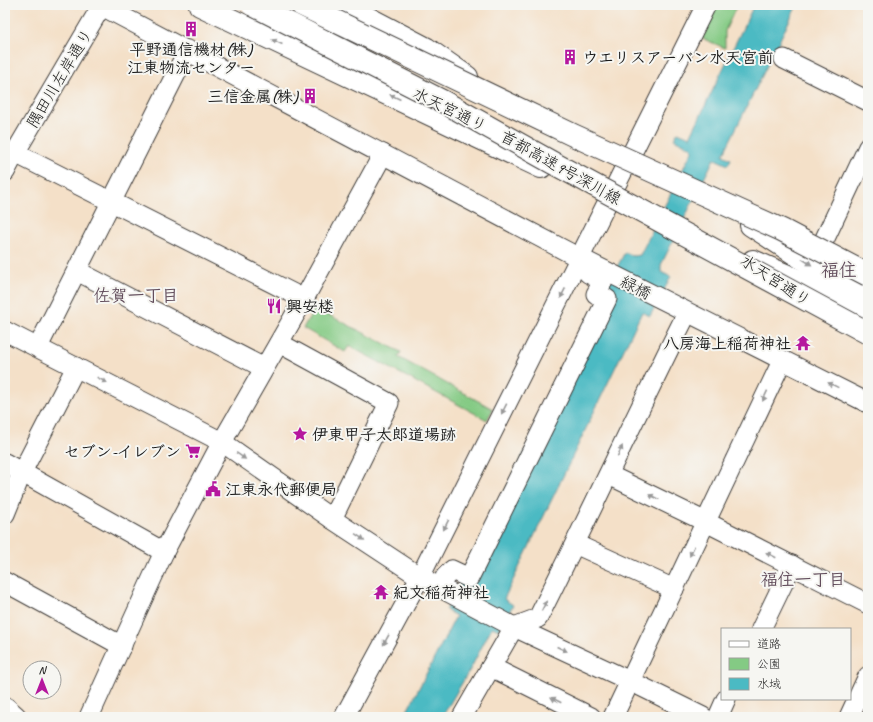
<svg xmlns="http://www.w3.org/2000/svg" width="873" height="722" viewBox="0 0 873 722" font-family="Caveat,'Klee One',sans-serif">
  <style>
    .green { fill: #84ca84; stroke: #507350 }
    .water { fill: #4bbac3; stroke: #346b70 }
    .lines { fill: none; stroke-linecap: round; stroke-linejoin: round }
    .minor-casing { stroke: #3c3936; stroke-width: 21 }
    .major-casing { stroke: #3c3936; stroke-width: 24 }
    .highway-casing { stroke: #3c3936; stroke-width: 24 }
    .minor { stroke: #fff; stroke-width: 19 }
    .major { stroke: #fff; stroke-width: 22 }
    .highway { stroke: #fff; stroke-width: 22 }
    .highway-bridge-casing { stroke: #3c3936; stroke-width: 24; stroke-linecap: butt }
    .highway-bridge { stroke: #fff; stroke-width: 22 }
    .oneway { fill: #999 }
    .labels { text-anchor: middle; stroke-width: 4; stroke-linejoin: round; paint-order: stroke }
    .poi-label { font-size: 16px; font-weight: bold; fill: #1c1c1c; stroke: #f6f6f2; text-anchor: start }
    .street-label { font-size: 16px; fill: #1c1c1c; stroke: #f6f6f2 }
    .neighbourhood-label { font-size: 17px; font-weight: bold; fill: #624d5c; stroke: #f6f6f2 }
    .quarter-label { font-size: 18px; font-weight: bold; fill: #624d5c; stroke: #f6f6f2 }
  </style>
  <rect width="100%" height="100%" fill="#f6f6f2"/>
  <filter id="ink" filterUnits="userSpaceOnUse"><feTurbulence type="fractalNoise" baseFrequency=".025" numOctaves="2"/><feDisplacementMap in="SourceGraphic" scale="8" xChannelSelector="R" yChannelSelector="G"/><feConvolveMatrix kernelMatrix="1 2 1 2 8 2 1 2 1" color-interpolation-filters="sRGB"/></filter>
  <filter id="wash" filterUnits="userSpaceOnUse"><feTurbulence type="fractalNoise" baseFrequency=".012" numOctaves="4" result="noise"/><feDisplacementMap in="SourceGraphic" scale="16" xChannelSelector="R" yChannelSelector="G"/><feGaussianBlur stdDeviation="0.9" result="paint"/><feColorMatrix in="noise" values="0 0 0 0 0 0 0 0 0 0 0 0 0 0 0 0 0 1.4 0 .05"/><feComposite in="paint" operator="in"/></filter>
  <g filter="url(#wash)">
    <rect width="100%" height="100%" fill="#f4e0c8"/>
    <g class="green">
      <path d="M716,5H737L725,31V48L699,37Z"/>
      <path d="M315,308L401,352L398,357L493,409L487,420L349,346L345,352L303,328Z"/>
    </g>
    <path class="water" d="M754,5H797L723,155L731,159L728,165L717,160L714,159L661,265V272L671,277L650,316L642,312L504,599L513,605L499,630L492,627L471,668L442,717H404L456,616L446,610L610,280L625,252L633,256L640,255L692,151V148L674,139L678,132L690,137Z"/>
  </g>
  <g filter="url(#ink)">
    <g class="lines">
      <g class="minor-casing">
        <g id="minor">
          <path d="M102,6L568,252L868,403"/>
          <path d="M784,59L868,101"/>
          <path d="M15,153L304,299"/>
          <path d="M5,172L15,153L102,5"/>
          <path d="M820,249L868,147"/>
          <path d="M77,271L264,368"/>
          <path d="M5,331L222,442L332,519L420,577L514,627L630,681L703,717"/>
          <path d="M279,343L389,403L332,519"/>
          <path d="M38,347L188,50"/>
          <path d="M5,463L164,552"/>
          <path d="M609,475L706,522L868,604"/>
          <path d="M5,514L22,472L76,367"/>
          <path d="M575,544L674,589"/>
          <path d="M445,577L452,570L469,578L607,299L596,294L603,281L588,273"/>
          <path d="M5,582L122,646"/>
          <path d="M761,629L792,565"/>
          <path d="M491,667L591,717"/>
          <path d="M89,717L164,552L222,442L304,299L383,154"/>
          <path d="M344,717L420,577L706,5"/>
          <path d="M462,717L514,627L538,618C589,517 636,414 687,313"/>
          <path d="M613,717L782,361"/>
          <path d="M718,717L726,699"/>
          <path d="M849,717L868,676"/>
        </g>
      </g>
      <g class="major-casing">
        <g id="major">
          <path d="M200,5L541,167"/>
          <path d="M343,5L427,49L467,77"/>
          <path d="M5,708L15,717"/>
        </g>
      </g>
      <g class="highway-casing">
        <g id="highway">
          <path d="M751,225L843,285L860,294"/>
          <path d="M753,261L837,297L868,314"/>
        </g>
      </g>
      <use href="#minor" class="minor"/>
      <use href="#major" class="major"/>
      <use href="#highway" class="highway"/>
      <g class="highway-bridge-casing">
        <g id="highway-bridge">
          <path d="M253,5L444,102L553,163L868,333"/>
          <path d="M302,5L573,135L782,230L868,275"/>
        </g>
      </g>
      <use href="#highway-bridge" class="highway-bridge"/>
    </g>
    <defs><path id="oneway-solid" d="M-6-.8H1V-3.2L6.5 0L1 3.2V.8H-6Z"/></defs>
    <g class="oneway">
      <use href="#oneway-solid" transform="translate(277 42) rotate(-155)"/>
      <use href="#oneway-solid" transform="translate(395 97) rotate(-155)"/>
      <use href="#oneway-solid" transform="translate(807 262) rotate(33)"/>
      <use href="#oneway-solid" transform="translate(563 293) rotate(117)"/>
      <use href="#oneway-solid" transform="translate(102 380) rotate(27)"/>
      <use href="#oneway-solid" transform="translate(833 385) rotate(-154)"/>
      <use href="#oneway-solid" transform="translate(765 396) rotate(115)"/>
      <use href="#oneway-solid" transform="translate(504 409) rotate(117)"/>
      <use href="#oneway-solid" transform="translate(620 451) rotate(-65)"/>
      <use href="#oneway-solid" transform="translate(241 456) rotate(35)"/>
      <use href="#oneway-solid" transform="translate(654 497) rotate(-154)"/>
      <use href="#oneway-solid" transform="translate(446 525) rotate(117)"/>
      <use href="#oneway-solid" transform="translate(360 537) rotate(34)"/>
      <use href="#oneway-solid" transform="translate(692 551) rotate(115)"/>
      <use href="#oneway-solid" transform="translate(771 555) rotate(-153)"/>
      <use href="#oneway-solid" transform="translate(544 606) rotate(-63)"/>
      <use href="#oneway-solid" transform="translate(386 640) rotate(119)"/>
      <use href="#oneway-solid" transform="translate(562 649) rotate(25)"/>
      <use href="#oneway-solid" transform="translate(556 700) rotate(-153)"/>
    </g>
  </g>
  <defs>
    <g id="building-bare" transform="scale(1.2)"><path d="M-4-6H4V6H1V3H-1V6H-4ZM-2.5-4.3h1.7v1.8h-1.7ZM.8-4.3h1.7v1.8H.8ZM-2.5-1h1.7V.8h-1.7ZM.8-1h1.7V.8H.8Z" fill="#b5179e" stroke="#f6f6f2" stroke-width="2.5" paint-order="stroke"/></g>
    <g id="restaurant-bare" transform="scale(1.2)"><path d="M-5-6h1v4h1v-4h1v4h1v-4h1v5L-1.5 .5V6h-2V.5L-5-1ZM5-6V6H3V1.5H1.5Q1.5-4 5-6Z" fill="#b5179e" stroke="#f6f6f2" stroke-width="2.5" paint-order="stroke"/></g>
    <g id="temple-bare" transform="scale(1.2)"><path d="M0-6L5-2H3V0L6.5 2.5H4V6H1.5V3h-3V6H-4V2.5H-6.5L-3 0V-2H-5Z" fill="#b5179e" stroke="#f6f6f2" stroke-width="2.5" paint-order="stroke"/></g>
    <g id="sight-bare" transform="scale(1.2)"><path d="M0-6L1.8-2.2L6-1.7L2.9 1.2L3.7 5.4L0 3.3L-3.7 5.4L-2.9 1.2L-6-1.7L-1.8-2.2Z" fill="#b5179e" stroke="#f6f6f2" stroke-width="2.5" paint-order="stroke"/></g>
    <g id="supermarket-bare" transform="scale(1.2)"><path d="M-6-5.5h2.5l.6 2H6L4.5 2H-2.5L-4.4-4H-6ZM-1.5 3.2a1.3 1.3 0 1 0 .1 0ZM3 3.2a1.3 1.3 0 1 0 .1 0Z" fill="#b5179e" stroke="#f6f6f2" stroke-width="2.5" paint-order="stroke"/></g>
    <g id="civic-bare" transform="scale(1.2)"><path d="M-.6-6.5H3V-4.5H.6V-3L4-1V1h2V6H-6V1h2V-1L-.6-3ZM-1.2 2.5V6h2.4V2.5Z" fill="#b5179e" stroke="#f6f6f2" stroke-width="2.5" paint-order="stroke"/></g>
  </defs>
  <g fill-rule="evenodd">
    <use href="#building-bare" x="191" y="29"/>
    <use href="#building-bare" x="570" y="57"/>
    <use href="#building-bare" x="310" y="96"/>
    <use href="#restaurant-bare" x="274" y="306"/>
    <use href="#temple-bare" x="803" y="343"/>
    <use href="#sight-bare" x="300" y="434"/>
    <use href="#supermarket-bare" x="193" y="451"/>
    <use href="#civic-bare" x="213" y="489"/>
    <use href="#temple-bare" x="381" y="592"/>
  </g>
  <g class="labels">
    <g class="poi-label">
      <text x="191" y="55" text-anchor="middle">平野通信機材(株)<tspan x="191" dy="18">江東物流センター</tspan></text>
      <text x="582" y="63">ウエリスアーバン水天宮前</text>
      <text x="298" y="102" text-anchor="end">三信金属(株)</text>
      <text x="286" y="312">興安楼</text>
      <text x="791" y="349" text-anchor="end">八房海上稲荷神社</text>
      <text x="312" y="440">伊東甲子太郎道場跡</text>
      <text x="181" y="457" text-anchor="end">セブン-イレブン</text>
      <text x="225" y="495">江東永代郵便局</text>
      <text x="393" y="598">紀文稲荷神社</text>
    </g>
    <g class="street-label">
      <text transform="translate(59 78) rotate(-59)" y="6">隅田川左岸通り</text>
      <text transform="translate(450 109) rotate(26)" y="6">水天宮通り</text>
      <text transform="translate(561 167) rotate(29)" y="6">首都高速9号深川線</text>
      <text transform="translate(776 280) rotate(33)" y="6">水天宮通り</text>
      <text transform="translate(636 287) rotate(27)" y="6">緑橋</text>
    </g>
    <g class="neighbourhood-label">
      <text x="136" y="301">佐賀一丁目</text>
      <text x="803" y="585">福住一丁目</text>
    </g>
    <g class="quarter-label">
      <text x="839" y="276">福住</text>
    </g>
  </g>
  <rect width="873" height="722" fill="none" stroke="#f6f6f2" stroke-width="20"/>
  <rect x="721" y="628" width="130" height="72" fill="#f6f6f2" stroke="#9f9f9c"/>
  <rect x="729" y="641" width="20" height="6" fill="#ffffff" stroke="#9f9f9c"/>
  <text x="757" y="648" font-size="12" fill="#1c1c1c">道路</text>
  <rect x="729" y="658" width="20" height="12" fill="#84ca84" stroke="#9f9f9c"/>
  <text x="757" y="668" font-size="12" fill="#1c1c1c">公園</text>
  <rect x="729" y="678" width="20" height="12" fill="#4bbac3" stroke="#9f9f9c"/>
  <text x="757" y="688" font-size="12" fill="#1c1c1c">水域</text>
  <g transform="translate(42 680)"><circle r="19" fill="#f6f6f2" stroke="#9f9f9c"/>
  <path d="M0-3L7 15L0 10L-7 15Z" fill="#b5179e"/>
  <text y="-6" font-size="11" font-weight="bold" text-anchor="middle" fill="#1c1c1c">N</text>
  </g>
</svg>
